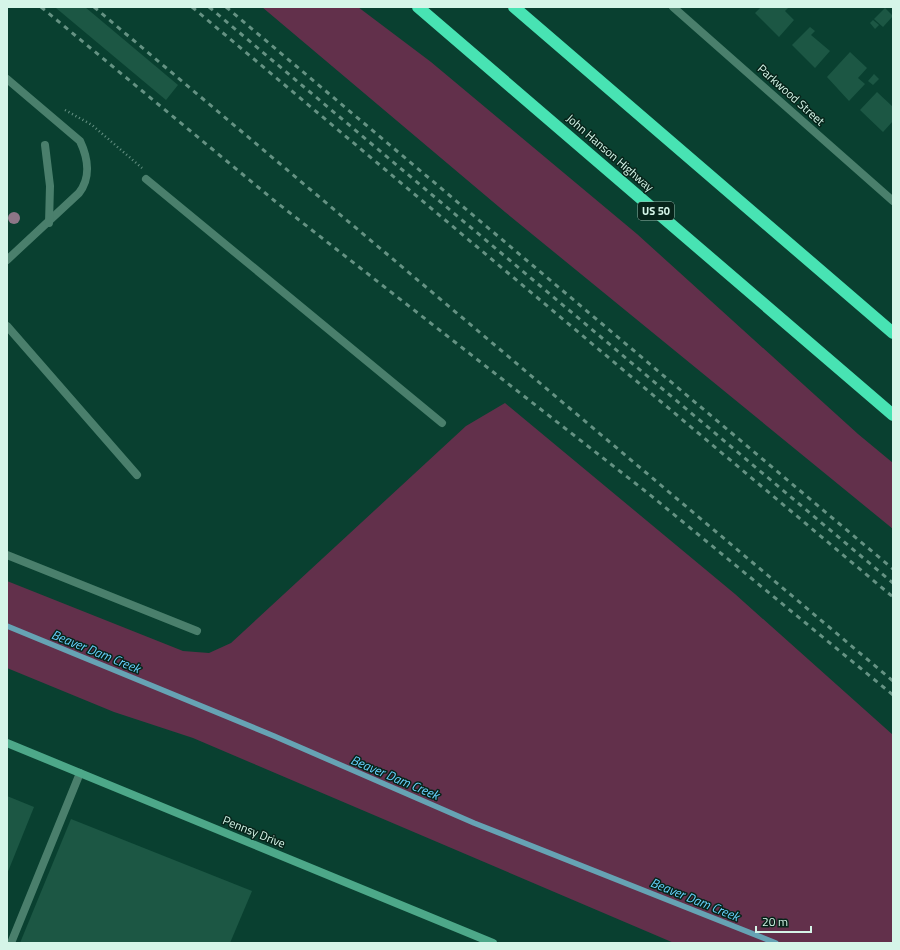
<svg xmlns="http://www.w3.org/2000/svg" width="900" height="950" viewBox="0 0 900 950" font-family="'Titillium Web',sans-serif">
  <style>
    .green { fill: #62304b }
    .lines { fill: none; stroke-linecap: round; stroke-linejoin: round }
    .stream { stroke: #66a3b4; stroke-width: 5.5 }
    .building { fill: #1c5744 }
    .path { stroke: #679385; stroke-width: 2.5; stroke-dasharray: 1 3; stroke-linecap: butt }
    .lane { stroke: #4a7f6c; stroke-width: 8 }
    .street { stroke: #4a7f6c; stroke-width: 8 }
    .secondary { stroke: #4da889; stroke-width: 8 }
    .highway { stroke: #48e3b3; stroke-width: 12 }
    .rail { stroke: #659283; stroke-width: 3; stroke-dasharray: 5 5; stroke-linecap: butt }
    .tree { fill: #8d7687 }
    .labels { text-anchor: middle; stroke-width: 3; stroke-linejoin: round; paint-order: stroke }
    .shield { fill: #07241a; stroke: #97b6aa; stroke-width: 1 }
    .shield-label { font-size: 11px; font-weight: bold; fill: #d5f5e8 }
    .street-label { font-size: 12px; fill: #d5f5e8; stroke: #07241a }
    .water-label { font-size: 13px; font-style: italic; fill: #68d1fe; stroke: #07241a }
  </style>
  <rect width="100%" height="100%" fill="#094030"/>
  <g class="green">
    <path d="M262,7H358L431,62L637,234L858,434L893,463V529L505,212Z"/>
    <path d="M505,403L735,594L893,735V943H674L193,738L114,712L7,668V581L183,651L209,653L231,643L466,426Z"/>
  </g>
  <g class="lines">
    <path class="stream" d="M7,626L274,736L474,823L776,943"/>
  </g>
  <g class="building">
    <path d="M57,7H85L178,85L166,100L56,8Z"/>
    <path d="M761,7H789L785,11L794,20L779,37L755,13Z"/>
    <path d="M885,8L893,16L883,27L874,19Z"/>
    <path d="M873,20L879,25L875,29L870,23Z"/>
    <path d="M810,27L815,31L811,35L830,51L815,68L792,45Z"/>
    <path d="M850,52L867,68L858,78L865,84L849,101L827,77Z"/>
    <path d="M874,74L879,79L873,85L868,81Z"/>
    <path d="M877,92L893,107V121L883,132L860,110Z"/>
    <path d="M7,796L34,807L7,874Z"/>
    <path d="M71,819L252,891L230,943H20Z"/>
  </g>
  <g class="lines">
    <path class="path" d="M65,110L92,125L142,168"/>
    <g class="lane">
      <path d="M7,79L80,141C88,158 91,178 79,193L7,260"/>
      <path d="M45,145L50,186L49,223"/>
      <path d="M146,179L442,423"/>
      <path d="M7,326L137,475"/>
      <path d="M7,555L197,631"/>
      <path d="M11,943L80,773"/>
    </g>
    <path class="street" d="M673,7L893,201"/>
    <path class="secondary" d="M7,743L493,943"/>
    <g class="highway">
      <path d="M418,7L893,415"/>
      <path d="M514,7L893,333"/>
    </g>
    <g class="rail">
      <path d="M41,7L276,202L649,494L893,695"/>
      <path d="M94,7L893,681"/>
      <path d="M192,7L893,597"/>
      <path d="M209,7L893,583"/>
      <path d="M226,7L893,569"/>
    </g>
  </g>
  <circle class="tree" cx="14" cy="218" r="6"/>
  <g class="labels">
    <rect class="shield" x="638" y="202" width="36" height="18" rx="3"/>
    <g class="shield-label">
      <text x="656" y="215">US 50</text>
    </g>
    <g class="street-label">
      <text transform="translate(791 95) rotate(42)" y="4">Parkwood Street</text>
      <text transform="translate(610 153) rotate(41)" y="4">John Hanson Highway</text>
      <text transform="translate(254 832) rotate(22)" y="4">Pennsy Drive</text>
    </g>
    <g class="water-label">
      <text transform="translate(96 651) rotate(22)" y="5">Beaver Dam Creek</text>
      <text transform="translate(395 777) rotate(23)" y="5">Beaver Dam Creek</text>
      <text transform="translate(695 899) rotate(22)" y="5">Beaver Dam Creek</text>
    </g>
  </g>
  <rect width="900" height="950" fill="none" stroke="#d5f5e8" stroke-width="16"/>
  <path d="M756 926v6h55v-6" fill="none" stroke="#d5f5e8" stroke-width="2"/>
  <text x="762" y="926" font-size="12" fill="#d5f5e8" stroke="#07241a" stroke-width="3" paint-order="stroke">20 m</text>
</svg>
